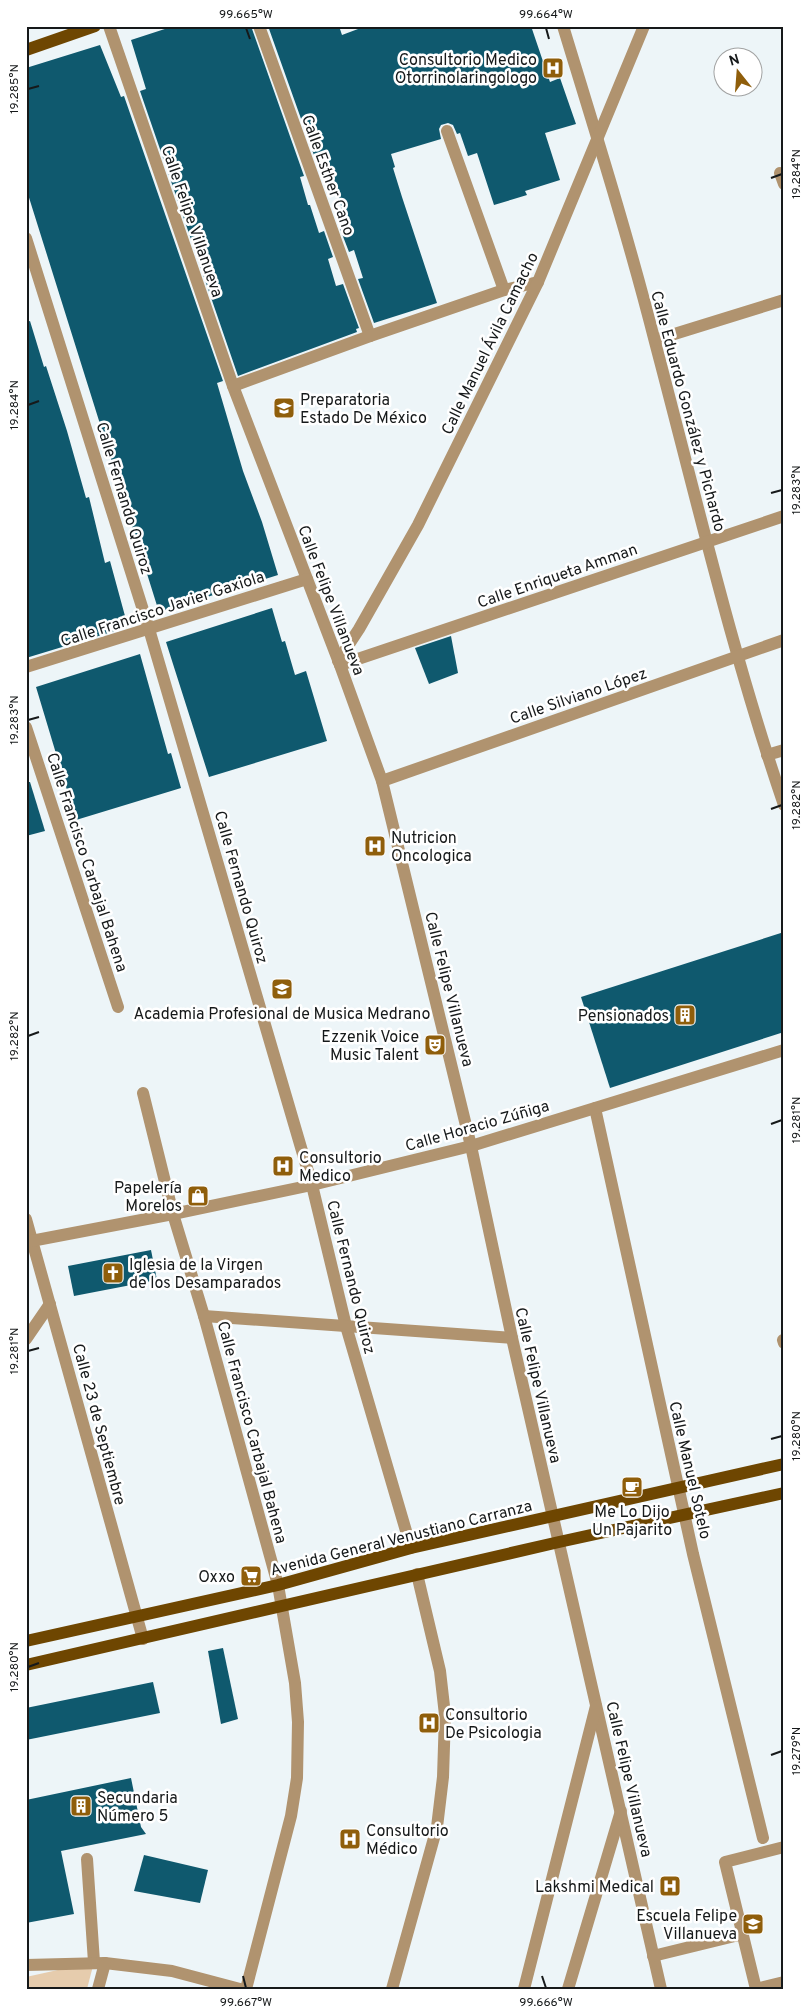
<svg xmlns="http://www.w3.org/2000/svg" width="810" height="2015" viewBox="0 0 810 2015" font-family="Overpass,sans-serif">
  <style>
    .green { fill: #e6ccad }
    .building { fill: #0f596e }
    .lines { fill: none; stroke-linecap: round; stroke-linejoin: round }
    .minor { stroke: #b0936f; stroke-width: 12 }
    .major { stroke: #6e4601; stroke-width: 12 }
    .ticks { fill: none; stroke: #16191a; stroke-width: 2 }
    .labels { text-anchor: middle; stroke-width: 5; stroke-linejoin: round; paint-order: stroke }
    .poi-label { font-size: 16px; fill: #16191a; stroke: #fff; text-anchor: end }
    .street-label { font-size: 16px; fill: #16191a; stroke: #fff }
    .neatline { fill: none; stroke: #16191a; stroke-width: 2 }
    .ticks-label { font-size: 12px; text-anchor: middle; fill: #16191a }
  </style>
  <rect width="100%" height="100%" fill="#edf5f8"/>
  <path class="green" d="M94,1962L87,1989H26V1977Z"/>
  <g class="building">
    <path d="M174,26H251L304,176L300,177L308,205H310L319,233L324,231L333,257L328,259L336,286L343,284L359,328L356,329L357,332L238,376L140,91L146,89L131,40Z"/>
    <path d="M268,26H339L342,35L366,26H531L550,82L560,78L576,124L545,133L560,180L525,191L527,195L494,205L477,153L468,156L460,133L457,134L453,125L448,123L441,125L439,129L441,139L391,154L395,167L393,168L402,197L437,303L374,323L358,279L363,278L354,250L349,252L339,226L346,224L327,154L315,158Z"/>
    <path d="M100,45L121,97L124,96L223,381L217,383L243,471L262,522L278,575L159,612L26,188V68Z"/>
    <path d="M30,321L44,367L46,366L67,431L86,498L89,497L105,563L110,561L128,627L26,658V322Z"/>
    <path d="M272,608L282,642L285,641L295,675L306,671L327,741L209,777L166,642Z"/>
    <path d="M451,636L458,673L429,684L415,648Z"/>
    <path d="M140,654L168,754L171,753L181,788L76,820L36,687Z"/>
    <path d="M26,782H30L45,831L26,836Z"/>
    <path d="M784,932V1032L610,1088L581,997Z"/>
    <path d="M151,1250L157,1280L74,1296L68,1266Z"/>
    <path d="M223,1648L238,1719L221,1724L208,1651Z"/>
    <path d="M153,1682L160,1713L26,1740V1708Z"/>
    <path d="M131,1778L141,1827L146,1834L61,1851L74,1914L26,1923V1800Z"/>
    <path d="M144,1855L208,1870L200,1903L134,1891Z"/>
  </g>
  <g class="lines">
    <g class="minor">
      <path d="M109,26L233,386L340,665L382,781L471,1146L512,1338L661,1989"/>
      <path d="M259,26L370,336"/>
      <path d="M563,26C595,131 628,236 655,342C696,497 732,653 784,805"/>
      <path d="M447,131L504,290"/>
      <path d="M780,173L784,184"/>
      <path d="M26,238L149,629L312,1185L346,1326L411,1548"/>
      <path d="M655,340L784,300"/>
      <path d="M233,386L370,336L504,290L538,282"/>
      <path d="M338,661L359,629L418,525L538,282L644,26"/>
      <path d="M340,665L784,516"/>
      <path d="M26,667L307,579"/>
      <path d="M26,727L118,1007"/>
      <path d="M767,755L784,750"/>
      <path d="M382,781L784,640"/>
      <path d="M143,1093L173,1214L204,1316L278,1585L295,1683L298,1722L297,1778L291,1816L246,1989"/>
      <path d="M595,1108L693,1554L763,1838"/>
      <path d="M26,1219L143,1639"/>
      <path d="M26,1242L173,1214L312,1185L471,1146L784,1050"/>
      <path d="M204,1316L512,1338"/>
      <path d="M26,1339L50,1304"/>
      <path d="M783,1340L784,1343"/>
      <path d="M784,1847L725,1862L756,1989L784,1982"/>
      <path d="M87,1859L94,1962"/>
      <path d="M653,1956L743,1934"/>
      <path d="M26,1965L105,1963L172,1971L240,1989"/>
      <path d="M98,1989L105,1963"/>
      <path d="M392,1989L437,1827L443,1777L445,1715L440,1671L417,1574"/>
      <path d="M524,1989L596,1706"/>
      <path d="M568,1989L621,1811"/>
    </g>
    <g class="major">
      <path d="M26,50L95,26"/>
      <path d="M26,1641L278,1585L411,1548L784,1464"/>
      <path d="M26,1665L559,1542L784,1493"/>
    </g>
  </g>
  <path class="ticks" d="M246,28L250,39M546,28L549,39M28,89L39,86M771,178L782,174M28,405L39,401M771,493L782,490M28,720L39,717M771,809L782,805M28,1036L39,1032M771,1124L782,1120M28,1351L39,1348M771,1439L782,1436M28,1667L39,1663M771,1755L782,1751M243,1976L246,1988M542,1976L546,1988"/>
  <defs>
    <g id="hospital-square" transform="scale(1.125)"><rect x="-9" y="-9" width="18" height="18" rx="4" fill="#8f5e0b" stroke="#fff"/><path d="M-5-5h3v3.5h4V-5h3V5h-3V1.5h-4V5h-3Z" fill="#fff"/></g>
    <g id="school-square" transform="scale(1.125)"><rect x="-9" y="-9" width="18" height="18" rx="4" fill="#8f5e0b" stroke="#fff"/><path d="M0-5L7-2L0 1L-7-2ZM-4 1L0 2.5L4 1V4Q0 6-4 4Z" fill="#fff"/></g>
    <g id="building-square" transform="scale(1.125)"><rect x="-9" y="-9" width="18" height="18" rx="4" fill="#8f5e0b" stroke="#fff"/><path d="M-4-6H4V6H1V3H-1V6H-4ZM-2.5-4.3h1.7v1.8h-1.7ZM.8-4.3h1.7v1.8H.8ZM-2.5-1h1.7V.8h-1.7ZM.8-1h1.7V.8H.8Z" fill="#fff"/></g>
    <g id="theatre-square" transform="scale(1.125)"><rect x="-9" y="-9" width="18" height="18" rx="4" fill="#8f5e0b" stroke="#fff"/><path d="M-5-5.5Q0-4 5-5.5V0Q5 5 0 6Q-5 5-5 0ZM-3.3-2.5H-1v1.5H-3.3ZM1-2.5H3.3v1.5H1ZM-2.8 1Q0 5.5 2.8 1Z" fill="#fff"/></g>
    <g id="shop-square" transform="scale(1.125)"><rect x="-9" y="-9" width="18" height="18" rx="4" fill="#8f5e0b" stroke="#fff"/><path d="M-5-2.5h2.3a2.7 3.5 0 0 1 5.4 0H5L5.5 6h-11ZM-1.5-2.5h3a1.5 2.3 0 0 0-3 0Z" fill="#fff"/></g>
    <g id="church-square" transform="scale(1.125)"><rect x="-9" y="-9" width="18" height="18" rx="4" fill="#8f5e0b" stroke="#fff"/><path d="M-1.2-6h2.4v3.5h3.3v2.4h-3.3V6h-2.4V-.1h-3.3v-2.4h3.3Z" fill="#fff"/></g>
    <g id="cafe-square" transform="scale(1.125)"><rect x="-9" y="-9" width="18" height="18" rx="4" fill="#8f5e0b" stroke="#fff"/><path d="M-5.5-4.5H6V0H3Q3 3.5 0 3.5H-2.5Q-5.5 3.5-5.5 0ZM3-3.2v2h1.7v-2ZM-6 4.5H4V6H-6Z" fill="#fff"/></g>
    <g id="supermarket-square" transform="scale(1.125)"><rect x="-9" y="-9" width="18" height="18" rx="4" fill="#8f5e0b" stroke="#fff"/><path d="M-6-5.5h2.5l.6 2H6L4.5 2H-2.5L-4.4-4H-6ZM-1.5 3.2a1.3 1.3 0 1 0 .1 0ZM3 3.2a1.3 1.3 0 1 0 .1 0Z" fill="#fff"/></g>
    <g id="university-square" transform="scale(1.125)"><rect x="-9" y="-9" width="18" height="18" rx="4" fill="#8f5e0b" stroke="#fff"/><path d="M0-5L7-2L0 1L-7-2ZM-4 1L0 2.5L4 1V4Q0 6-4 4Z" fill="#fff"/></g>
  </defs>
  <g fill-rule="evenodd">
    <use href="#hospital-square" x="553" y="68"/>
    <use href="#school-square" x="284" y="408"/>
    <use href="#hospital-square" x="375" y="846"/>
    <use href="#school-square" x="282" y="989"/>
    <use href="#building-square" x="685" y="1015"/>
    <use href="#theatre-square" x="435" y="1045"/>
    <use href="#hospital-square" x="283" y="1166"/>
    <use href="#shop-square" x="198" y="1196"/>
    <use href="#church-square" x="113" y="1273"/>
    <use href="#cafe-square" x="632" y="1487"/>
    <use href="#supermarket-square" x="251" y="1576"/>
    <use href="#hospital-square" x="429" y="1723"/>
    <use href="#building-square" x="81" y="1806"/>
    <use href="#hospital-square" x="350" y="1839"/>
    <use href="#hospital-square" x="670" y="1886"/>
    <use href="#university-square" x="753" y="1924"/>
  </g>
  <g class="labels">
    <g class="poi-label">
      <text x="537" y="65">Consultorio Medico<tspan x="537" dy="18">Otorrinolaringologo</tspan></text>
      <text x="300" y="405" text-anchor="start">Preparatoria<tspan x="300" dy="18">Estado De México</tspan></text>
      <text x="391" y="843" text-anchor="start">Nutricion<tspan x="391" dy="18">Oncologica</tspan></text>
      <text x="282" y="1019" text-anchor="middle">Academia Profesional de Musica Medrano</text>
      <text x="669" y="1021">Pensionados</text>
      <text x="419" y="1042">Ezzenik Voice<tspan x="419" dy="18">Music Talent</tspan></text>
      <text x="299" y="1163" text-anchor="start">Consultorio<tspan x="299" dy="18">Medico</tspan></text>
      <text x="182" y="1193">Papelería<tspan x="182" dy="18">Morelos</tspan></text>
      <text x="129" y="1270" text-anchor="start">Iglesia de la Virgen<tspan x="129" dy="18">de los Desamparados</tspan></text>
      <text x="632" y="1517" text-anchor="middle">Me Lo Dijo<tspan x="632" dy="18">Un Pajarito</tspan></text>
      <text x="235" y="1582">Oxxo</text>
      <text x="445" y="1720" text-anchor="start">Consultorio<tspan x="445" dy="18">De Psicologia</tspan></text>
      <text x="97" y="1803" text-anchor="start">Secundaria<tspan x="97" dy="18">Número 5</tspan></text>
      <text x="366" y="1836" text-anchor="start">Consultorio<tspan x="366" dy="18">Médico</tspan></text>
      <text x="654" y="1892">Lakshmi Medical</text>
      <text x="737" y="1921">Escuela Felipe<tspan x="737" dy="18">Villanueva</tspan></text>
    </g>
    <g class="street-label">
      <text transform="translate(329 175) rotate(70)" y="6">Calle Esther Cano</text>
      <text transform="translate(193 221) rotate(71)" y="6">Calle Felipe Villanueva</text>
      <text transform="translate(489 343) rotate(-64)" y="6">Calle Manuel Ávila Camacho</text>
      <text transform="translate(689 411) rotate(75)" y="6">Calle Eduardo González y Pichardo</text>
      <text transform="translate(125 498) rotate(73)" y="6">Calle Fernando Quiroz</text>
      <text transform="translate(557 575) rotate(-19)" y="6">Calle Enriqueta Amman</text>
      <text transform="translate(332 600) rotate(69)" y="6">Calle Felipe Villanueva</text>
      <text transform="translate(162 608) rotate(-18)" y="6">Calle Francisco Javier Gaxiola</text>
      <text transform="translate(578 695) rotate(-19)" y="6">Calle Silviano López</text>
      <text transform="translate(88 862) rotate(72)" y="6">Calle Francisco Carbajal Bahena</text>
      <text transform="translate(242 887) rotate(74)" y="6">Calle Fernando Quiroz</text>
      <text transform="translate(450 989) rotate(76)" y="6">Calle Felipe Villanueva</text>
      <text transform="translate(477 1125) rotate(-16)" y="6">Calle Horacio Zúñiga</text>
      <text transform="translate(352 1277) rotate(76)" y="6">Calle Fernando Quiroz</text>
      <text transform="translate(539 1385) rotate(77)" y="6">Calle Felipe Villanueva</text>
      <text transform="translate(100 1424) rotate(75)" y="6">Calle 23 de Septiembre</text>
      <text transform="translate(253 1432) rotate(75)" y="6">Calle Francisco Carbajal Bahena</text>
      <text transform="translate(691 1470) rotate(77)" y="6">Calle Manuel Sotelo</text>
      <text transform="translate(401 1537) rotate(-14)" y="6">Avenida General Venustiano Carranza</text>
      <text transform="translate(630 1779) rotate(77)" y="6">Calle Felipe Villanueva</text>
    </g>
  </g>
  <rect width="810" height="2015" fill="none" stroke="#ffffff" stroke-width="55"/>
  <g transform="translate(738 72) rotate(343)"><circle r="24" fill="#ffffff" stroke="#a2a3a3"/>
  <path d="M0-4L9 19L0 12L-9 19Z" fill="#8f5e0b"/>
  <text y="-8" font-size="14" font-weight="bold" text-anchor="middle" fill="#16191a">N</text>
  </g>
  <rect x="28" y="28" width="754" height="1960" class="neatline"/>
  <g class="ticks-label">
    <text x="246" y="18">99.665°W</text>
    <text x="546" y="18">99.664°W</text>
    <text transform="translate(14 89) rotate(-90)" y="4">19.285°N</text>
    <text transform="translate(796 174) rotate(-90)" y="4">19.284°N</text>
    <text transform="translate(14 405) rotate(-90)" y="4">19.284°N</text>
    <text transform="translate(796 490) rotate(-90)" y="4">19.283°N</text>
    <text transform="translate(14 720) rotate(-90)" y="4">19.283°N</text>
    <text transform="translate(796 805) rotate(-90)" y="4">19.282°N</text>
    <text transform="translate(14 1036) rotate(-90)" y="4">19.282°N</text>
    <text transform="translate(796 1120) rotate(-90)" y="4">19.281°N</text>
    <text transform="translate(14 1351) rotate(-90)" y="4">19.281°N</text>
    <text transform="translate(796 1436) rotate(-90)" y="4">19.280°N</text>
    <text transform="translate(14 1667) rotate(-90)" y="4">19.280°N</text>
    <text transform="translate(796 1751) rotate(-90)" y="4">19.279°N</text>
    <text x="246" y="2006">99.667°W</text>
    <text x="546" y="2006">99.666°W</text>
  </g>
</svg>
